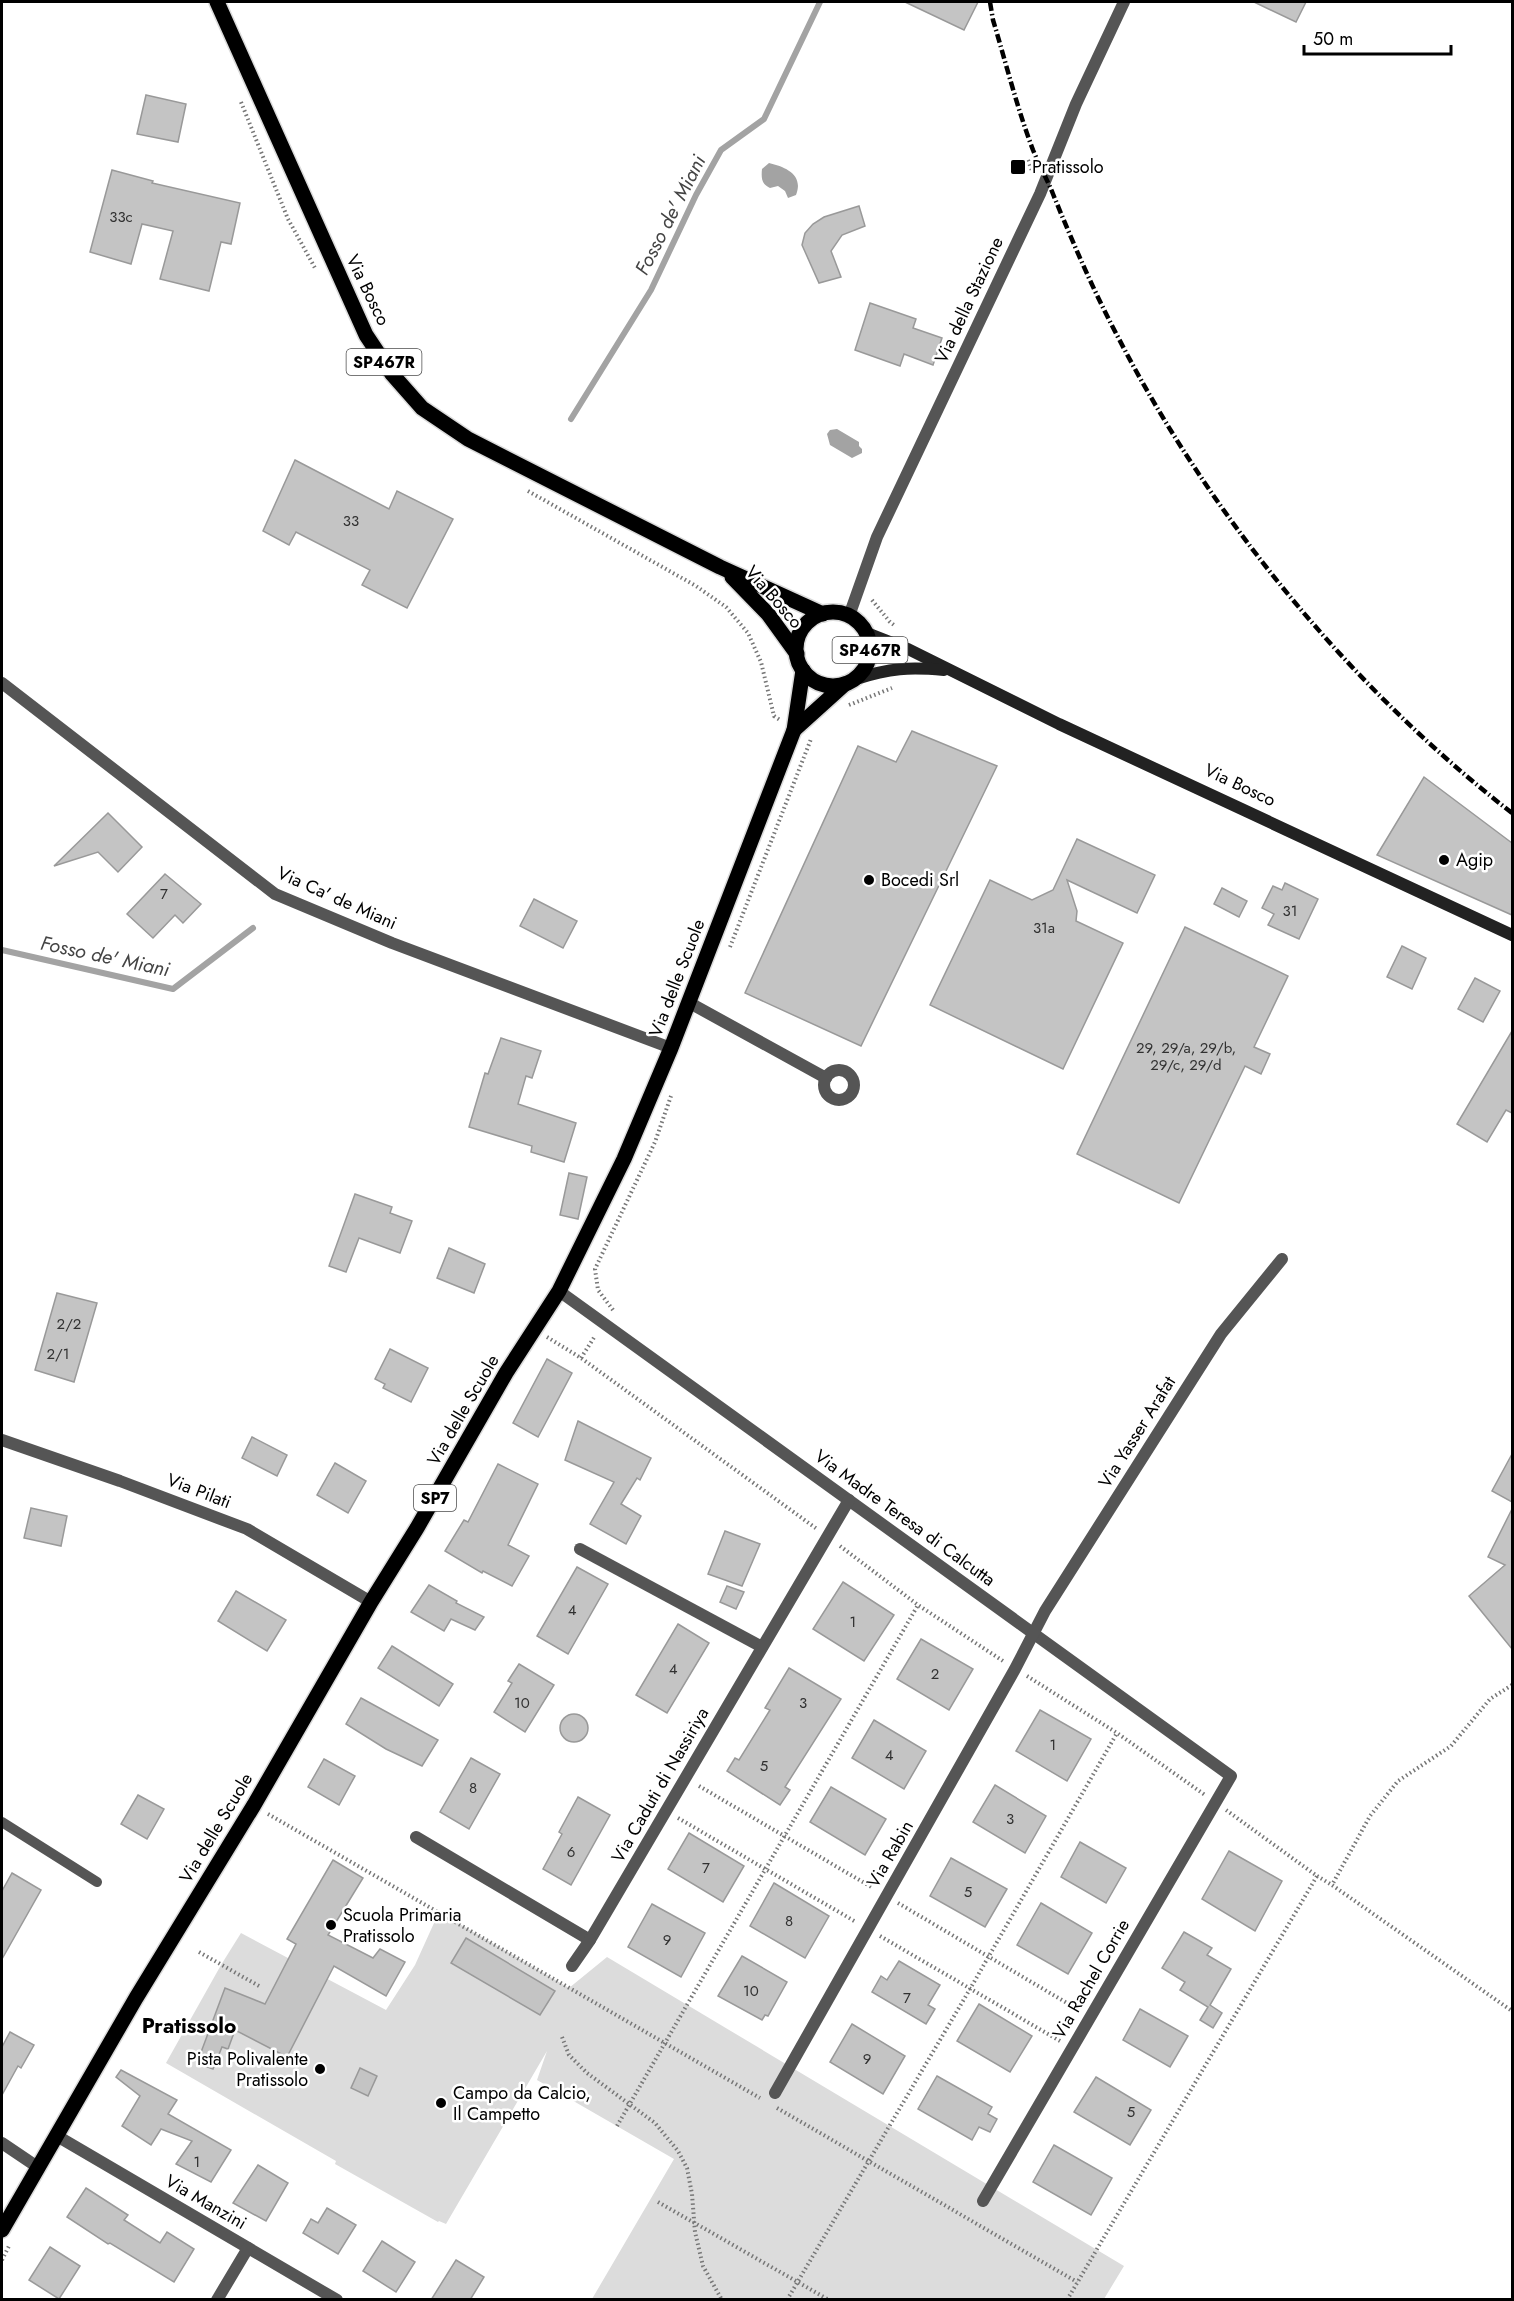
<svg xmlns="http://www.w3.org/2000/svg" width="1514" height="2301" viewBox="0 0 1514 2301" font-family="Jost,sans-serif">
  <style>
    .green { fill: #dcdcdc }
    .water { fill: #a3a3a3 }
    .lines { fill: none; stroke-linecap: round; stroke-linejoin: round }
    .stream { stroke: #a3a3a3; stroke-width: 6 }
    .building { fill: #c4c4c4; stroke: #999; stroke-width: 1.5 }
    .primary-casing { stroke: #dbdbdb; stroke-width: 18 }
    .path { stroke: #777; stroke-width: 4; stroke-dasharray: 1.5 3; stroke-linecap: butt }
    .service { stroke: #555; stroke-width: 10 }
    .minor { stroke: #555; stroke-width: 12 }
    .secondary { stroke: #222; stroke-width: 12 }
    .primary { stroke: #000; stroke-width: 15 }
    .rail { stroke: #000; stroke-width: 4.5; stroke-dasharray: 9 3 1.5 3; stroke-linecap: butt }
    .poi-dot { fill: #000; stroke: #fff; stroke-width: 2 }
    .labels { text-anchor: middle; stroke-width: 5; stroke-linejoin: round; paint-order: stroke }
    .number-label { font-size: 15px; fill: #313131 }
    .shield { fill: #fff; stroke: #4c4c4c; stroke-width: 1.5 }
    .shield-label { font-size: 16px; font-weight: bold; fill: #000 }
    .poi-label { font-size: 18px; fill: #000; stroke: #fff; text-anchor: start }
    .street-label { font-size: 18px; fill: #000; stroke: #fff }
    .water-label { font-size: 20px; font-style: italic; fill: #444; stroke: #fff }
    .quarter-label { font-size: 21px; font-weight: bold; fill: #000; stroke: #fff }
  </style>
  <rect width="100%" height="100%" fill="#fff"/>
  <path class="green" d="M439,1912L569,1988L607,1957L1124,2266L1104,2299H592L674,2159L537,2080L547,2051L446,2224L439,2221L438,2222L335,2164L336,2161L166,2063L221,1965L241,1933L386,2010L415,1965Z"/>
  <g class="water">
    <path d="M769,163C786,167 804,175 796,195L788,198L785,191L778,186L770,188C762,184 761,179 762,169Z"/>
    <path d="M837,429L859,442V446L862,449V453L852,458L830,445L827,434L830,430Z"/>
  </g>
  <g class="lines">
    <g class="stream">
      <path d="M571,419L651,290L696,195L721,150L764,119L820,2"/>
      <path d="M2,950L173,989L253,928"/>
    </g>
  </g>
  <g class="building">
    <path d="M905,2H978L964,30Z"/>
    <path d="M1254,2H1306L1296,22Z"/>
    <path d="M146,95L186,104L178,142L137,134Z"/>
    <path d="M112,170L153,181L152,183L240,203L231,244L221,242L209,291L160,279L173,231L142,224L131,264L90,252Z"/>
    <path d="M859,206L865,226L842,235L831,251L841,277L819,283L802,245L805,233L813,224L824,217Z"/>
    <path d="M870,303L916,319L913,328L942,338L933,365L904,354L900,366L855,350Z"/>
    <path d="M295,460L389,509L397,491L453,519L407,608L362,585L370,570L296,532L289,545L263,531Z"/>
    <path d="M912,731L997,766L861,1046L745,993L858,746L896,762Z"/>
    <path d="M1424,777L1512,843V915L1377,855Z"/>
    <path d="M108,813L142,847L118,872L98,852L54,866Z"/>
    <path d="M1077,839L1155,875L1137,913L1067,880L1077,911L1076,921L1123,943L1063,1069L930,1005L990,880L1032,900L1053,890Z"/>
    <path d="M165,874L201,904L183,923L175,915L153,938L127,914Z"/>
    <path d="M1285,883L1318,899L1299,939L1268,925L1274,914L1262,908L1273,886L1282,890Z"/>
    <path d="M1222,888L1247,901L1239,917L1214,904Z"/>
    <path d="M534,899L577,921L563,948L520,926Z"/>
    <path d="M1185,927L1288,976L1254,1047L1270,1054L1261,1074L1245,1066L1179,1203L1077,1154Z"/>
    <path d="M1402,946L1426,958L1412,989L1387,977Z"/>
    <path d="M1475,978L1500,991L1483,1022L1458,1009Z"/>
    <path d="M1512,1031V1113L1506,1110L1487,1142L1457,1124Z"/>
    <path d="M501,1038L541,1051L532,1078L526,1076L518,1104L576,1123L564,1162L531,1152L532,1146L469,1127L485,1073L488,1074Z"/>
    <path d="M569,1173L587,1177L578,1219L560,1215Z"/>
    <path d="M355,1194L392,1207L390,1213L412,1221L400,1253L359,1238L346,1272L329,1266Z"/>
    <path d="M449,1248L485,1264L474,1293L437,1278Z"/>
    <path d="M57,1293L97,1303L74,1382L35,1370Z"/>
    <path d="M390,1349L428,1368L411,1402L383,1388L385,1384L375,1379Z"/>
    <path d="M547,1359L572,1373L538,1437L513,1423Z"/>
    <path d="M578,1421L651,1458L640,1480L637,1478L621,1504L641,1516L626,1544L590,1524L614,1482L565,1460Z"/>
    <path d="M252,1437L287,1455L277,1476L242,1458Z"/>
    <path d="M1512,1454V1502L1492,1491Z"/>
    <path d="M335,1463L366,1481L348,1513L317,1495Z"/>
    <path d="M498,1464L538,1484L508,1545L529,1556L512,1586L483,1571L482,1573L445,1551L464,1520L468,1522Z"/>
    <path d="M31,1508L67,1516L61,1546L24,1538Z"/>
    <path d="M1512,1509V1649L1469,1596L1505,1565L1488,1557Z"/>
    <path d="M725,1531L760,1544L742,1586L708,1574Z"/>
    <path d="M577,1567L608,1584L568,1654L537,1636Z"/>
    <path d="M843,1582L894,1615L864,1661L813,1629Z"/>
    <path d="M429,1585L457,1601L456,1603L484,1617L475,1630L451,1619L444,1631L411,1612Z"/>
    <path d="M727,1586L744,1592L736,1609L720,1602Z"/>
    <path d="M236,1591L286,1620L267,1651L218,1621Z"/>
    <path d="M678,1624L709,1643L667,1713L636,1695Z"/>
    <path d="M921,1639L973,1669L949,1710L897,1679Z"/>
    <path d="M392,1646L453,1684L439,1706L378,1668Z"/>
    <path d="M519,1664L554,1685L525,1732L494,1712L512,1683L508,1681Z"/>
    <path d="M789,1668L841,1699L785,1787L790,1790L780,1805L727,1771L735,1758L739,1760L770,1710L765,1708Z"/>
    <path d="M361,1698L438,1740L422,1766L386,1749L346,1724Z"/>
    <path d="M1040,1710L1091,1739L1067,1781L1016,1751Z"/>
    <circle cx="574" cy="1728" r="14"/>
    <path d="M874,1720L926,1751L904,1789L852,1758Z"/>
    <path d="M471,1758L500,1774L469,1829L440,1812Z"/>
    <path d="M324,1759L355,1776L339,1805L308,1787Z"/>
    <path d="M995,1785L1046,1816L1025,1853L973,1822Z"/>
    <path d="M831,1787L886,1819L865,1855L810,1822Z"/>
    <path d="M138,1795L164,1809L147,1839L121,1824Z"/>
    <path d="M578,1797L610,1815L571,1885L543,1869L562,1834L559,1832Z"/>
    <path d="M689,1833L744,1866L723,1902L668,1869Z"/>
    <path d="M1080,1842L1126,1868L1106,1903L1061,1877Z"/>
    <path d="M1229,1851L1282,1881L1255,1931L1202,1899Z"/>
    <path d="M951,1858L1007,1889L985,1927L930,1896Z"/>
    <path d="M333,1860L363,1878L328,1935L373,1958L380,1949L405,1962L386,1996L334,1966L287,2057L235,2030L228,2049L222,2047L213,2069L197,2063L225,1988L265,2004L296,1944L287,1939Z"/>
    <path d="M12,1873L41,1890L2,1959V1891Z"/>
    <path d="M774,1883L829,1916L805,1958L750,1926Z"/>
    <path d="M1041,1903L1092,1933L1068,1974L1017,1945Z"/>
    <path d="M652,1904L705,1933L681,1977L628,1947Z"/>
    <path d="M1184,1932L1212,1948L1207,1955L1231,1969L1210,2005L1222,2013L1213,2028L1200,2020L1208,2007L1180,1990L1185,1982L1162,1968Z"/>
    <path d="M466,1938L555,1991L540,2015L451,1963Z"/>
    <path d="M742,1956L787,1982L768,2016L765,2015L762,2020L718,1996Z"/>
    <path d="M899,1961L940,1985L928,2005L935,2009L926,2024L872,1992L881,1976L887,1980Z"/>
    <path d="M979,2004L1032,2036L1010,2072L957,2041Z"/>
    <path d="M1140,2009L1188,2036L1170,2067L1123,2040Z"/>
    <path d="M852,2024L905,2056L883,2094L830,2062Z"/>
    <path d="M10,2032L34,2045L21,2068L18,2066L2,2095V2047Z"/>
    <path d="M360,2068L377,2076L368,2096L351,2088Z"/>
    <path d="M121,2070L177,2100L168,2114L231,2150L211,2182L176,2164L192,2141L161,2129L151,2145L122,2126L140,2096L116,2077Z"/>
    <path d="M937,2076L992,2107L988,2114L997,2119L990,2132L979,2127L972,2140L918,2109Z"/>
    <path d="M1096,2077L1151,2110L1130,2145L1074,2112Z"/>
    <path d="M1054,2145L1112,2178L1091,2215L1033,2182Z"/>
    <path d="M258,2165L288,2183L266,2221L233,2203Z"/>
    <path d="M86,2188L128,2215L124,2220L160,2243L167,2232L194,2249L174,2282L110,2243L108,2244L67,2217Z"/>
    <path d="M327,2208L356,2225L338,2254L303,2233L311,2219L318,2223Z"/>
    <path d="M382,2241L415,2262L396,2292L363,2271Z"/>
    <path d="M50,2247L80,2266L59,2299L29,2280Z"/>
    <path d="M456,2260L484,2277L470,2300H431Z"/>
  </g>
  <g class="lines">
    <g class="primary-casing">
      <g id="primary">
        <path d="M217,2L366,335L392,374L422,408L468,439L720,567L823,614"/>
        <path d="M732,577L768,614L797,654"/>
        <circle cx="833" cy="649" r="37"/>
        <path d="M794,730L845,684"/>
        <path d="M2,2230L136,1998L254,1805L371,1602L417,1528L506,1373L559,1291L624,1159L671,1048L794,730L803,670"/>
      </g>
    </g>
    <g class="path">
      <path d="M241,102L288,219L315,268"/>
      <path d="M1028,160L1032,171"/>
      <path d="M528,491L696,586L726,607L748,633L761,662L774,716L780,720"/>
      <path d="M872,600L890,622L894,625"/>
      <path d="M849,705L892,688"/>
      <path d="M730,947L811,739"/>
      <path d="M613,1310L598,1290L595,1269L655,1142L671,1096"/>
      <path d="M547,1337L581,1358L817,1529"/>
      <path d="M581,1358L595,1336"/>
      <path d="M840,1546L918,1605L1003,1661"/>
      <path d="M1027,1676L1117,1733L1205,1795"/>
      <path d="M1512,1685L1490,1699L1451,1746L1398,1781L1370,1816L1332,1885L1512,2011"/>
      <path d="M699,1786L873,1888"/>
      <path d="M268,1814L760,2098"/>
      <path d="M678,1818L856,1922"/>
      <path d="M1317,1876L1332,1885"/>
      <path d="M898,1903L1077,2009"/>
      <path d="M880,1936L1060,2041"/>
      <path d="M199,1952L259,1986"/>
      <path d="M562,2037L569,2055L587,2073L655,2123L678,2151L687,2168L692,2194L695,2232L703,2266L722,2300"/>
      <path d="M777,2108L1077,2282"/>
      <path d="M617,2126L918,1605"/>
      <path d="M658,2202L829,2300"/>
      <path d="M2,2260L10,2244"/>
      <path d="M787,2300L970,1989L1117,1733"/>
      <path d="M1067,2300L1317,1876L1226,1810"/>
    </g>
    <path class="service" d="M2,1822L97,1882"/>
    <g class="minor">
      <path d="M849,616L877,537L1040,194L1076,104L1124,2"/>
      <path d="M2,683L275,894L392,943L671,1048"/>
      <path d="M688,1002L826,1078"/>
      <circle cx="839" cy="1085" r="15"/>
      <path d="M559,1291L1231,1776L983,2201"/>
      <path d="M2,1440L120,1481L247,1529L371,1602"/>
      <path d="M580,1549L762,1647"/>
      <path d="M416,1837L590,1940L849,1500"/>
      <path d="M572,1966L590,1940"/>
      <path d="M775,2093L1015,1669L1045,1611L1221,1334L1282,1259"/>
      <path d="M57,2136L337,2300"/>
      <path d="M2,2143L39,2168"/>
      <path d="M217,2300L248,2248"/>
    </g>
    <g class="secondary">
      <path d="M867,633L908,649L1059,724L1512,935"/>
      <path d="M856,679C890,668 909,667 944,670"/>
    </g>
    <use href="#primary" class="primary"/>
    <path class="rail" d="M990,2L993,20C1006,63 1017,108 1033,150C1039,165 1047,179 1053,194C1073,243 1094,292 1119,339C1212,519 1352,689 1512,813"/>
  </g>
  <g class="poi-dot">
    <rect x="1010" y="159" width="16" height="16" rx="3"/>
    <circle cx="1444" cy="860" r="6"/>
    <circle cx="869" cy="880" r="6"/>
    <circle cx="331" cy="1925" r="6"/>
    <circle cx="320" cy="2069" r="6"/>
    <circle cx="441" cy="2103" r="6"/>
  </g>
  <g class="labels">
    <g class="number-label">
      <text x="121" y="222">33c</text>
      <text x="351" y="526">33</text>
      <text x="164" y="899">7</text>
      <text x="1290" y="916">31</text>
      <text x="1044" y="933">31a</text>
      <text x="1186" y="1053">29, 29/a, 29/b,<tspan x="1186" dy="17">29/c, 29/d</tspan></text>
      <text x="69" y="1329">2/2</text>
      <text x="58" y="1359">2/1</text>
      <text x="572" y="1615">4</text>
      <text x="853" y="1627">1</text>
      <text x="673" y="1674">4</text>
      <text x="935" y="1679">2</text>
      <text x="522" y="1708">10</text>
      <text x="803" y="1708">3</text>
      <text x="1053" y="1750">1</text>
      <text x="889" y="1760">4</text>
      <text x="764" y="1771">5</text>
      <text x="473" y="1793">8</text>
      <text x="1010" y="1824">3</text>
      <text x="571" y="1857">6</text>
      <text x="706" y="1873">7</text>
      <text x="968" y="1897">5</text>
      <text x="789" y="1926">8</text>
      <text x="667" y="1945">9</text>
      <text x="751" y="1996">10</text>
      <text x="907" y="2003">7</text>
      <text x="867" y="2064">9</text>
      <text x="1131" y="2117">5</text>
      <text x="197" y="2167">1</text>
    </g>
    <g class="shield">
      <rect x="346.5" y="349" width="75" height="26" rx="4.5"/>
      <rect x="832.5" y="637" width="75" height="26" rx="4.5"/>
      <rect x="414" y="1485" width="42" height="26" rx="4.5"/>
    </g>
    <g class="shield-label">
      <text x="384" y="368">SP467R</text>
      <text x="870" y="656">SP467R</text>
      <text x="435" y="1504">SP7</text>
    </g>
    <g class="poi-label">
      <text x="1032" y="173">Pratissolo</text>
      <text x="1456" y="866">Agip</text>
      <text x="881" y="886">Bocedi Srl</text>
      <text x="343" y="1921">Scuola Primaria<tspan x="343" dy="21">Pratissolo</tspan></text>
      <text x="308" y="2065" text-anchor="end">Pista Polivalente<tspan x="308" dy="21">Pratissolo</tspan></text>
      <text x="453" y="2099">Campo da Calcio,<tspan x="453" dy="21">Il Campetto</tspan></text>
    </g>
    <g class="street-label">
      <text transform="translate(368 290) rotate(64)" y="6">Via Bosco</text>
      <text transform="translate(969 300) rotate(-65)" y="6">Via della Stazione</text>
      <text transform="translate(774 597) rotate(49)" y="6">Via Bosco</text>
      <text transform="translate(1240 785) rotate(25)" y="6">Via Bosco</text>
      <text transform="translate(337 898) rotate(24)" y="6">Via Ca' de Miani</text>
      <text transform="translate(677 978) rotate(-69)" y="6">Via delle Scuole</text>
      <text transform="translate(463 1410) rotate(-60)" y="6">Via delle Scuole</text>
      <text transform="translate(1137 1432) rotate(-58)" y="6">Via Yasser Arafat</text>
      <text transform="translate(199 1491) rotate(21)" y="6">Via Pilati</text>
      <text transform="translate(905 1518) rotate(36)" y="6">Via Madre Teresa di Calcutta</text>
      <text transform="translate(660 1785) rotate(-60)" y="6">Via Caduti di Nassiriya</text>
      <text transform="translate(216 1828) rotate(-59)" y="6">Via delle Scuole</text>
      <text transform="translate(890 1854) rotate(-60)" y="6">Via Rabin</text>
      <text transform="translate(1091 1979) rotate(-60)" y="6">Via Rachel Corrie</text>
      <text transform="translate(206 2202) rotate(30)" y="6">Via Manzini</text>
    </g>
    <g class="water-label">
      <text transform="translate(670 215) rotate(-63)" y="7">Fosso de' Miani</text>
      <text transform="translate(105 956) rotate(12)" y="7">Fosso de' Miani</text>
    </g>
    <g class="quarter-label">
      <text x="189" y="2033">Pratissolo</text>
    </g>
  </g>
  <rect width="1514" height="2301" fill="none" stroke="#000000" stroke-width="6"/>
  <path d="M1304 45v9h147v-9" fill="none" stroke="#000000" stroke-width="3"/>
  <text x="1313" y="45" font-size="18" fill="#000000" stroke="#ffffff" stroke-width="4.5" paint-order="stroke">50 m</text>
</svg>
